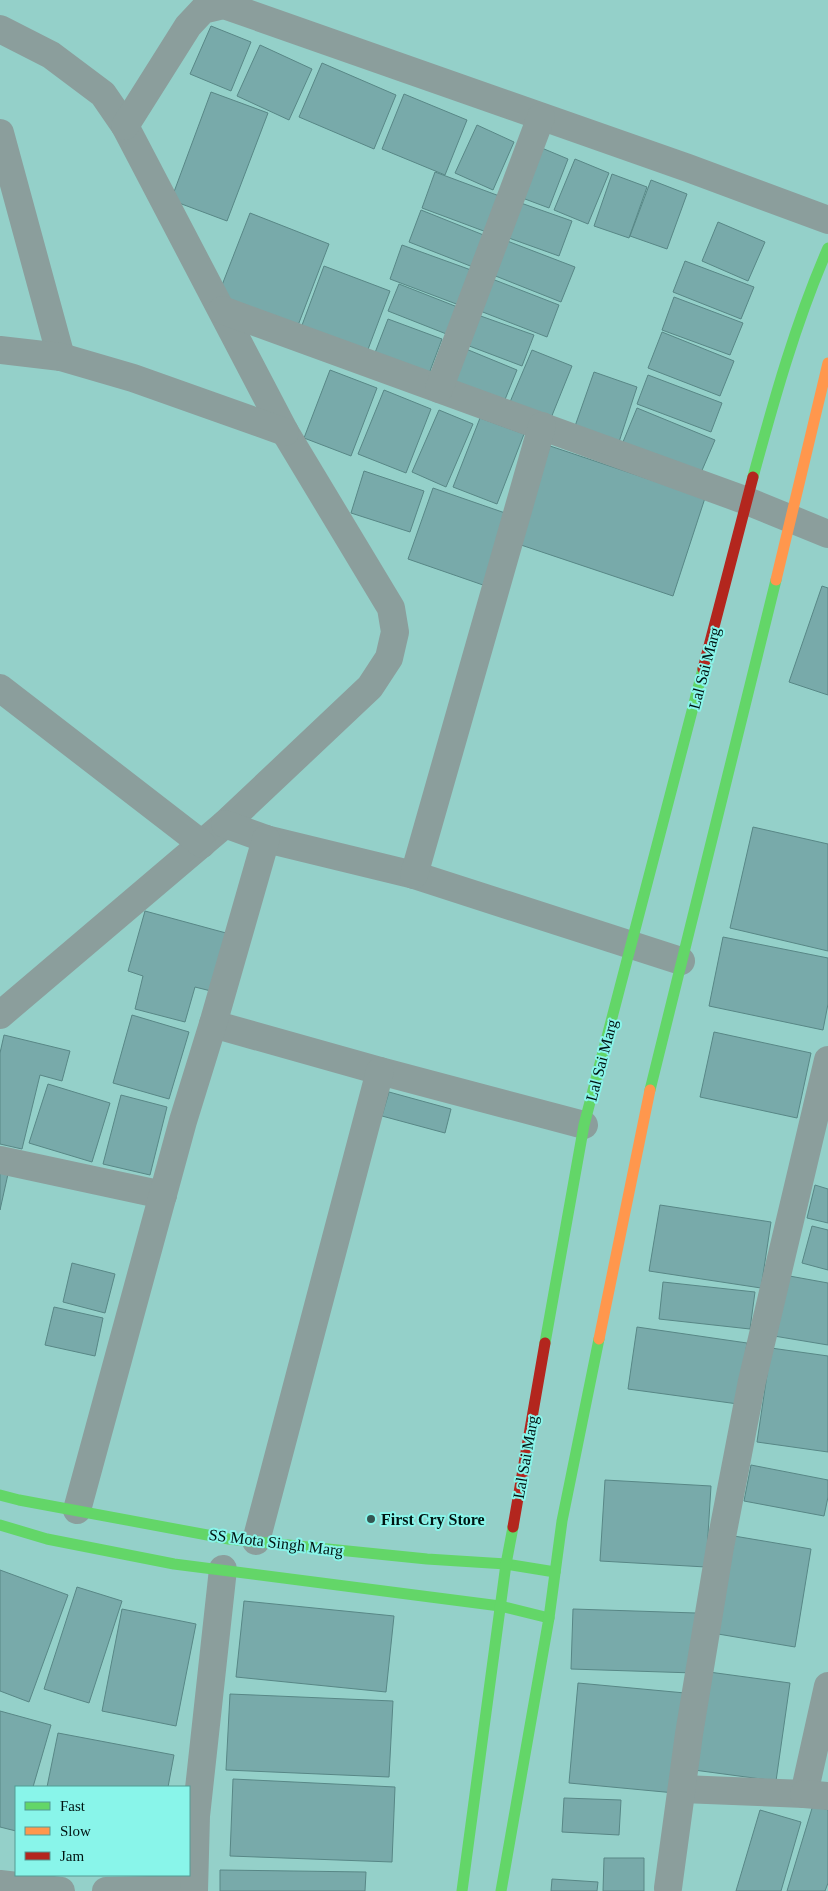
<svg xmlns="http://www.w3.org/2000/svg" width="828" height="1891" viewBox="0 0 828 1891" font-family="'Times New Roman',serif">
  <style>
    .building { fill: #78aaaa; stroke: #588786 }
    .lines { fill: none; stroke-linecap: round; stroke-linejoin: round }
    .street { stroke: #8b9e9c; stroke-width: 28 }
    .fast { stroke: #63d668; stroke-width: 11 }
    .slow { stroke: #ff974d; stroke-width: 11 }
    .jam { stroke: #b3261e; stroke-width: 11 }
    .poi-dot { fill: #345652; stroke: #89f5ea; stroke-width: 2 }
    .labels { text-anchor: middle; stroke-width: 4; stroke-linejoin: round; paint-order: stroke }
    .street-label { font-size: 16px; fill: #001412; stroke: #89f5ea }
    .poi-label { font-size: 16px; font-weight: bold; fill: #001412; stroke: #89f5ea; text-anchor: start }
  </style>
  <rect width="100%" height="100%" fill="#94d0c9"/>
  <g class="building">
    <path d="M211,26L251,42L231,91L190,74Z"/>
    <path d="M260,45L312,69L289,120L237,96Z"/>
    <path d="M322,63L396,95L374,149L299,117Z"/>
    <path d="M211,92L268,113L227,221L171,200Z"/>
    <path d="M404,94L467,120L445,175L382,149Z"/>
    <path d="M477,125L514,142L493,190L455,173Z"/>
    <path d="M537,146L568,159L549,208L517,196Z"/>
    <path d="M575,159L609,173L588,224L554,210Z"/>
    <path d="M435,172L502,197L489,233L422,208Z"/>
    <path d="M612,174L647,187L629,238L594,226Z"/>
    <path d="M651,180L687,194L667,249L630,236Z"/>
    <path d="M518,202L572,221L559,256L506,237Z"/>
    <path d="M421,210L491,238L478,269L409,242Z"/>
    <path d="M250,213L329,244L297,328L217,298Z"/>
    <path d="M718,222L765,242L748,281L702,261Z"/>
    <path d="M502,239L575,267L561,302L488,273Z"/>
    <path d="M402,245L471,270L459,305L390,279Z"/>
    <path d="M685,261L754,287L741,319L673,292Z"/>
    <path d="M324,266L390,291L364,360L298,336Z"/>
    <path d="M487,277L559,305L547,337L475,309Z"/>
    <path d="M399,284L460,308L449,335L388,311Z"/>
    <path d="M674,297L743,323L730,355L662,330Z"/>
    <path d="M475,314L534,335L522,366L464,344Z"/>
    <path d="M388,319L442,339L427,379L373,358Z"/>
    <path d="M662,332L734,361L720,396L648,368Z"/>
    <path d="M466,349L517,370L504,402L452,383Z"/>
    <path d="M532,350L572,366L551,418L510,402Z"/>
    <path d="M330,370L377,388L351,456L304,438Z"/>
    <path d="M594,372L637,387L618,445L574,429Z"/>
    <path d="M648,375L722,403L711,432L637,404Z"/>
    <path d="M384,390L431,409L406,473L358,454Z"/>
    <path d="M637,408L715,440L700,475L623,442Z"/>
    <path d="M439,410L473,424L446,487L412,472Z"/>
    <path d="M480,418L524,434L497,504L453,487Z"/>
    <path d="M550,446L705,498L673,596L518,544Z"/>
    <path d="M364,471L424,491L410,532L351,513Z"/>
    <path d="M433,488L508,514L483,585L408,559Z"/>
    <path d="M822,586L828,588V695L789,682Z"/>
    <path d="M753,827L828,844V951L730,928Z"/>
    <path d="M145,911L226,933L211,991L195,987L185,1022L135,1009L143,976L128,971Z"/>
    <path d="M723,937L828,958V1004L823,1030L709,1006Z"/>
    <path d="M132,1015L189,1032L169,1099L113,1083Z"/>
    <path d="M714,1032L811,1053L797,1118L700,1097Z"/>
    <path d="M4,1035L70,1051L62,1081L40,1075L22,1149L0,1144V1053Z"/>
    <path d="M48,1084L110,1103L92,1162L29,1143Z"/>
    <path d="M389,1092L451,1109L445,1133L382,1116Z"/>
    <path d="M121,1095L167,1107L150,1175L103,1164Z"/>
    <path d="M0,1172L8,1174L0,1210Z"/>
    <path d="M815,1185L828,1189V1223L807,1218Z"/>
    <path d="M660,1205L771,1222L761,1288L649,1271Z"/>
    <path d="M812,1226L828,1230V1270L802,1263Z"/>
    <path d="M72,1263L115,1274L105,1313L63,1302Z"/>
    <path d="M784,1275L828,1283V1345L774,1336Z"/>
    <path d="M663,1282L755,1292L750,1329L659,1319Z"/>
    <path d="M54,1307L103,1318L95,1356L45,1345Z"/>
    <path d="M637,1327L747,1343L738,1404L628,1389Z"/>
    <path d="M771,1348L828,1356V1452L757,1442Z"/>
    <path d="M751,1465L828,1480V1497L824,1516L744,1501Z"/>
    <path d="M605,1480L711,1486L706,1567L600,1561Z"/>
    <path d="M734,1536L811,1549L795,1647L718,1634Z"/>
    <path d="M0,1570L68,1595L29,1702L0,1691Z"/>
    <path d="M77,1587L122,1601L89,1703L44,1689Z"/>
    <path d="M244,1601L394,1616L386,1692L236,1677Z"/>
    <path d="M122,1609L196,1624L176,1726L102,1711Z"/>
    <path d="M573,1609L696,1613L694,1673L571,1669Z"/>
    <path d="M709,1672L790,1683L776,1781L694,1770Z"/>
    <path d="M578,1683L685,1693L675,1793L569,1783Z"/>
    <path d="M230,1694L393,1701L389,1777L226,1770Z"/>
    <path d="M0,1711L51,1725L33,1787H16V1831L0,1827Z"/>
    <path d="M58,1733L174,1755L168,1787H47Z"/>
    <path d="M233,1779L395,1787L392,1862L230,1856Z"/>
    <path d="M564,1798L621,1800L619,1835L562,1832Z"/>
    <path d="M813,1805L828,1810V1883L825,1891H787Z"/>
    <path d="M760,1810L801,1822L781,1891H736Z"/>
    <path d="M604,1858H644V1891H603Z"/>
    <path d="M220,1870L366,1872L365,1891H220Z"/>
    <path d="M552,1879L598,1882L597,1891H551Z"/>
  </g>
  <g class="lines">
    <g class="street">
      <path d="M0,29L51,55L103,94L125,126L285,432L391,608L395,632L389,658L370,687L225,824L0,1015"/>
      <path d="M125,126L188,26L203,10L224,5L688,168L828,220"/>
      <path d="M0,133L61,357"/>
      <path d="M222,310L747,501L828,534"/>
      <path d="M0,350L61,357L133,378L285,432"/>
      <path d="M439,389L541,117"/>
      <path d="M0,688L202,844"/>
      <path d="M225,824L266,839L414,875L681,961"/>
      <path d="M414,875L542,426"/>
      <path d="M213,1024L380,1071L584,1125"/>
      <path d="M0,1160L163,1195"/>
      <path d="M77,1510L183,1121L213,1024L266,839"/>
      <path d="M256,1541L380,1071"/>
      <path d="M682,1789L804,1794L828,1686"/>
      <path d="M804,1794L828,1796"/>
      <path d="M0,1884L61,1891"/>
      <path d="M668,1888L689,1734L720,1547L752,1381L828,1060"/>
      <path d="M106,1891L194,1889"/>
      <path d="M194,1891L196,1816L223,1569"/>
    </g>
    <g class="fast">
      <path d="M753,477C774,400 796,321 828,248"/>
      <path d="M650,1090L776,580"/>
      <path d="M545,1343L584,1125L703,669"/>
      <path d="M0,1495L19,1500L229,1539L427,1559L506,1564L555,1572"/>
      <path d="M0,1525L47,1539L174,1564L500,1606L549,1618"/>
      <path d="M462,1891L506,1564L513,1527"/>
      <path d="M501,1891L549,1618L562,1521L599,1339"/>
    </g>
    <g class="slow">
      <path d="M776,580L828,363"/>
      <path d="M599,1339L650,1090"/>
    </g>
    <g class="jam">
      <path d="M703,669L753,477"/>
      <path d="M513,1527L545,1343"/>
    </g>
  </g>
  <circle class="poi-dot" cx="371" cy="1519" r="5"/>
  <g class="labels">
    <g class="street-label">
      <text transform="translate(704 668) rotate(-75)" y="6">Lal Sai Marg</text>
      <text transform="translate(601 1060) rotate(-75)" y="6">Lal Sai Marg</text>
      <text transform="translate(525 1457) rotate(-80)" y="6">Lal Sai Marg</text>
      <text transform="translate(276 1542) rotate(7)" y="6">SS Mota Singh Marg</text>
    </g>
    <g class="poi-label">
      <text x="381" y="1525">First Cry Store</text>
    </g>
  </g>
  <rect x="15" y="1786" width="175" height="90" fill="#89f5ea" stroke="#529b94"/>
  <rect x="25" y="1802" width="25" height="8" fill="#63d668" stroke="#529b94"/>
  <text x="60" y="1811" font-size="15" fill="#001412">Fast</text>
  <rect x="25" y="1827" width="25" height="8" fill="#ff974d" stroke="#529b94"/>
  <text x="60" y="1836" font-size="15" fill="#001412">Slow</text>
  <rect x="25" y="1852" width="25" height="8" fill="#b3261e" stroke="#529b94"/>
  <text x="60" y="1861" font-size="15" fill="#001412">Jam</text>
</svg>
